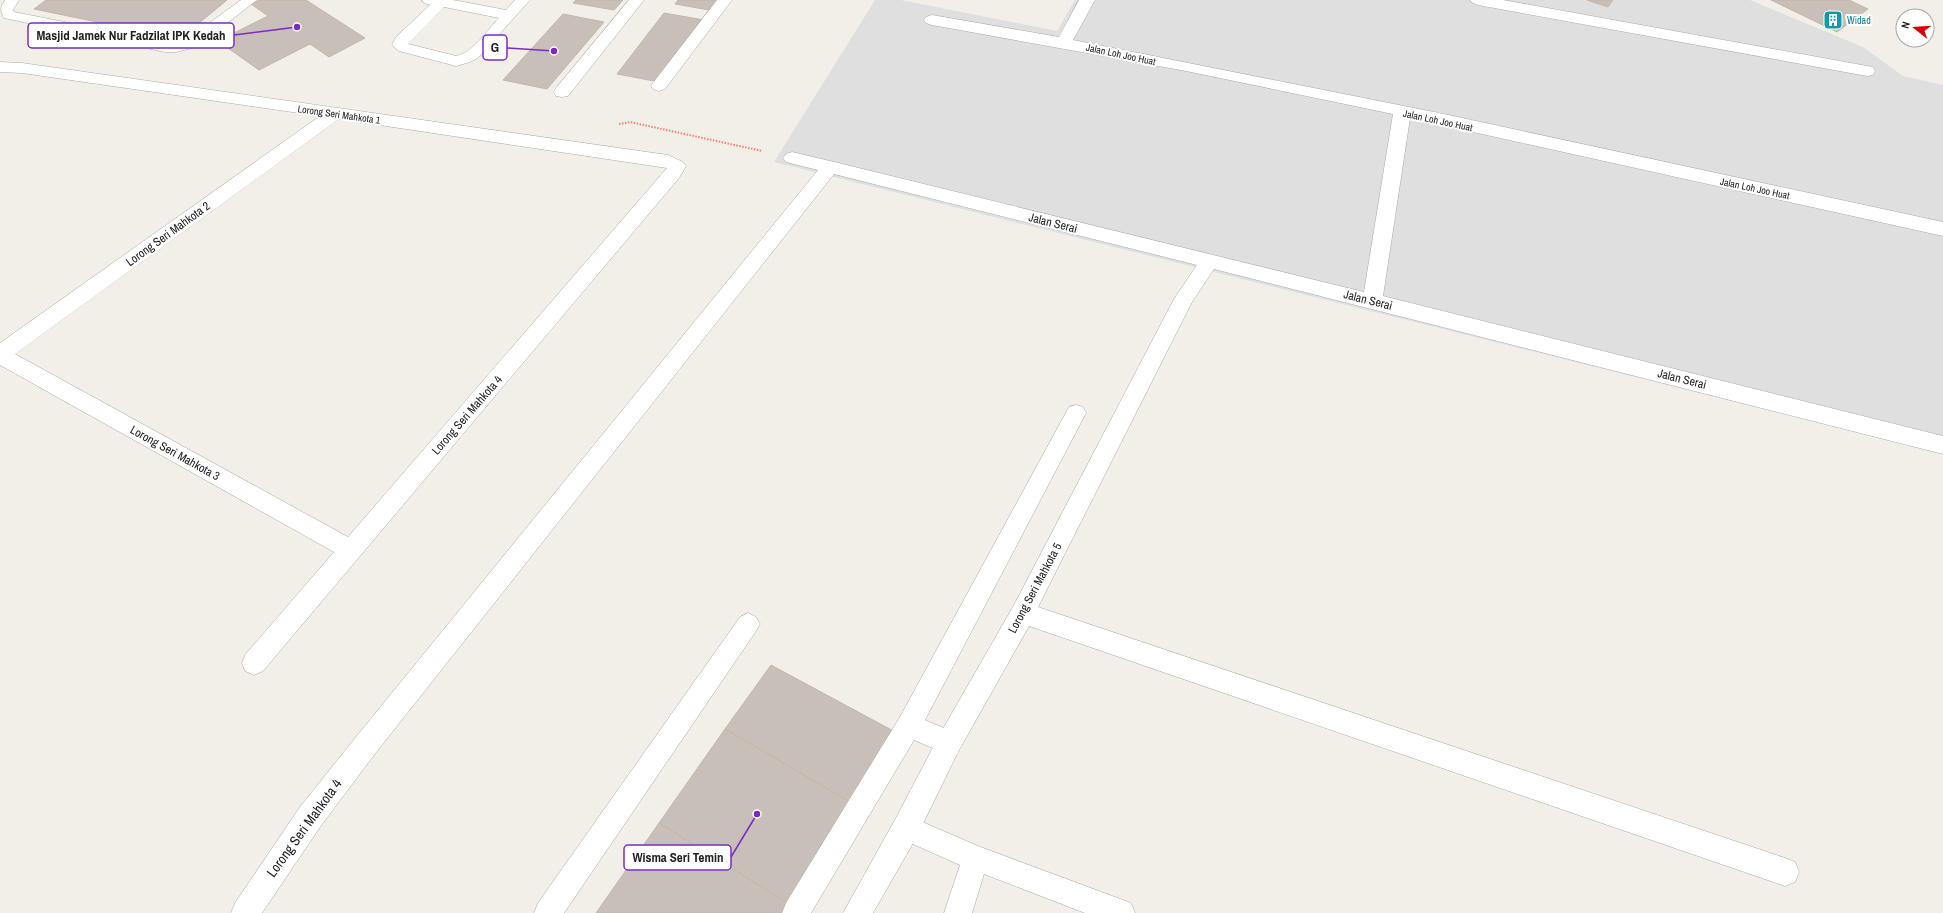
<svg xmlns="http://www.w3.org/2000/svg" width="1943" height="913" viewBox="0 0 1943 913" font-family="'Archivo Narrow',sans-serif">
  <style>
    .residential { fill: #e0dfdf }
    .building { fill: #c7bfb8; stroke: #c4b6ab }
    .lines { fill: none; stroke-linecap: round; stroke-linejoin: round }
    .lane-casing { stroke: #a9a9a9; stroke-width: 1 }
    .street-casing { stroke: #a9a9a9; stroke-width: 1 }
    .path { stroke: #fa8072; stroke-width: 2; stroke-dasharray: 1.5 1.5; stroke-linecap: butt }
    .lane { fill: #fff; fill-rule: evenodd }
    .street { fill: #fff; fill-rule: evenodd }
    .labels { text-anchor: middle; stroke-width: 4; stroke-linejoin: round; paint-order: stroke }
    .far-culture-label { font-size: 10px; fill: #0d838f; stroke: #fff; text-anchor: start }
    .far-street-label { font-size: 10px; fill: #222; stroke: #fff }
    .street-label { font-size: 12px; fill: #222; stroke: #fff }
    .near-street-label { font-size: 14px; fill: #222; stroke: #fff }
    .leader { fill: none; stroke: #7b2cbf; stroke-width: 1.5 }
    .callout-dot { fill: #7b2cbf; stroke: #fff; stroke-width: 1.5 }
    .callout { fill: #fff; stroke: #7b2cbf; stroke-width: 1.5 }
    .callout-label { font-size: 13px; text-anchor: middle; font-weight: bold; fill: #222 }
  </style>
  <rect width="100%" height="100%" fill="#f2efe9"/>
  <path class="residential" d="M875,0H901L1057,31L1075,0H1750L1863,47L1903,76L1943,85V454L774,162Z"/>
  <g class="building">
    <path d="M46,0H227L180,39L34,9Z"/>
    <path d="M260,0H306L365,38L329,57L310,44L259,70L218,41L268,16L251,4Z"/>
    <path d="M576,0H623L614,10L573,3Z"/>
    <path d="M678,0H723L715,11L675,4Z"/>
    <path d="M1587,0H1613L1608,7Z"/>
    <path d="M1771,0H1849L1868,9L1837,32Z"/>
    <path d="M664,13L704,20L659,82L617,74Z"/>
    <path d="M563,14L604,22L547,89L503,80Z"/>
    <path d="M771,665L899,734L855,805L725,729Z"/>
    <path d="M725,729L855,805L794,907L659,823Z"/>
    <path d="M659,823L794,907L790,913H596Z"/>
  </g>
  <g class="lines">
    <g class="lane-casing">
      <g id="lane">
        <path d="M5,0H19L13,10L14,12L165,42L186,40L241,0H257L196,47L176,52H165L4,18C0,11 0,7 5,0Z"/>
        <path d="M422,0H453L506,10L515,0H530L478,58L470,62L456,66L399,51L392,45L396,37L430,5L424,3ZM444,7L499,18C487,30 474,52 456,56L408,44Z"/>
        <path d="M629,0H644L568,96L562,97L556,96L554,92L556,88Z"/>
        <path d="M717,0H732L665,89L659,91L653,89L651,86L653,83Z"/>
        <path d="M1076,405L1083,407L1086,413L925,720L958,734L961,743L958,752L949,755L914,740L811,913H782L786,903L900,717L1069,407Z"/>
        <path d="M748,613L756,617L760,624L756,631L564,913H534L538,903L740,617Z"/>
        <path d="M906,815L978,846L1131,903L1135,913H1085L984,874L972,913H944L960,865L897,837L893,828L897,819Z"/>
      </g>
    </g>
    <g class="street-casing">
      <g id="street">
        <path d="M1079,0H1095L1073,40L1439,113L1943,222V236L1410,118L1383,296L1943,436V454L1214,269L1192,302L1038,607L1785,858L1795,862L1799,872L1795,882L1785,886L1029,626L958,752L916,838L873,913H843L896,818L940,734L1014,605L1174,299L1197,265L834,174L374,755L320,827L262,913H231L235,903L300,807L356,737L818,170L786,162L783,158L786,154L792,152L830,161L1364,292L1393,114L1186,71L932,25L926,23L924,20L926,17L932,15L1059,37Z"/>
        <path d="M1470,0H1503L1867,66L1873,67L1875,71L1873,75L1867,76L1478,5L1473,3Z"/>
        <path d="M0,62L22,63L668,155L683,162L686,166L679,178L263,671L254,675L245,671L242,663L245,655L334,552L0,365V343L320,116L22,73L0,72ZM339,119L667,168L348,537L15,354Z"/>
      </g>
    </g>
    <path class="path" d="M619,124L630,122L762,151"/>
    <use href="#lane" class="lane"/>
    <use href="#street" class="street"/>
  </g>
  <defs>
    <g id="building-square" transform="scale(1)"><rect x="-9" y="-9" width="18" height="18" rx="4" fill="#0f9aa8" stroke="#fff"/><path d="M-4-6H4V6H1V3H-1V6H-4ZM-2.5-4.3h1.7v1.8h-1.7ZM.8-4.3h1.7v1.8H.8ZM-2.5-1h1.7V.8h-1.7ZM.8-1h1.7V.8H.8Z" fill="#fff"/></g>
  </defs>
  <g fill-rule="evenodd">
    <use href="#building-square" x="1833" y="20"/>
  </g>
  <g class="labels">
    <g class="far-culture-label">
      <text x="1847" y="24">Widad</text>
    </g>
    <g class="far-street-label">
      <text transform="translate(1121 54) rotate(12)" y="4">Jalan Loh Joo Huat</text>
      <text transform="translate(339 114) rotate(8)" y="4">Lorong Seri Mahkota 1</text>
      <text transform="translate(1438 120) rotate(12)" y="4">Jalan Loh Joo Huat</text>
      <text transform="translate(1755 188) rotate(12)" y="4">Jalan Loh Joo Huat</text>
    </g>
    <g class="street-label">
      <text transform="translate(1053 223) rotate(14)" y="4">Jalan Serai</text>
      <text transform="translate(168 234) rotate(-36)" y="4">Lorong Seri Mahkota 2</text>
      <text transform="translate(1368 300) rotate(14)" y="4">Jalan Serai</text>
      <text transform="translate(1682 379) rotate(14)" y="4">Jalan Serai</text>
      <text transform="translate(467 415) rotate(-49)" y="4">Lorong Seri Mahkota 4</text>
      <text transform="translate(175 453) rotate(29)" y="4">Lorong Seri Mahkota 3</text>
      <text transform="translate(1035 588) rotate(-62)" y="4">Lorong Seri Mahkota 5</text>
    </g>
    <g class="near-street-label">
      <text transform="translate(304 828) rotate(-54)" y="5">Lorong Seri Mahkota 4</text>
    </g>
  </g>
  <path class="leader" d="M297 27L234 35M554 51L507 48M757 814L731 857"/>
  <g class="callout-dot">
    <circle cx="297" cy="27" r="4"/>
    <circle cx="554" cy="51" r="4"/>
    <circle cx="757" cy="814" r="4"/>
  </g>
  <g class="callout">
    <rect x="28" y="23" width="206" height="25" rx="4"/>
    <rect x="483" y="35" width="24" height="25" rx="4"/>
    <rect x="624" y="845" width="107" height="25" rx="4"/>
  </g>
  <g class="callout-label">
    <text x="131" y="40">Masjid Jamek Nur Fadzilat IPK Kedah</text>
    <text x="495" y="52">G</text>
    <text x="678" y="862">Wisma Seri Temin</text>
  </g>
  <g transform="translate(1915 28) rotate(287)"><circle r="19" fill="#ffffff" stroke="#a7a7a7"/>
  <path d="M0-3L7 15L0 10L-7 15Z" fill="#d40000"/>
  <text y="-6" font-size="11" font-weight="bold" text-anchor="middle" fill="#222222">N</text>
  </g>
</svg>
